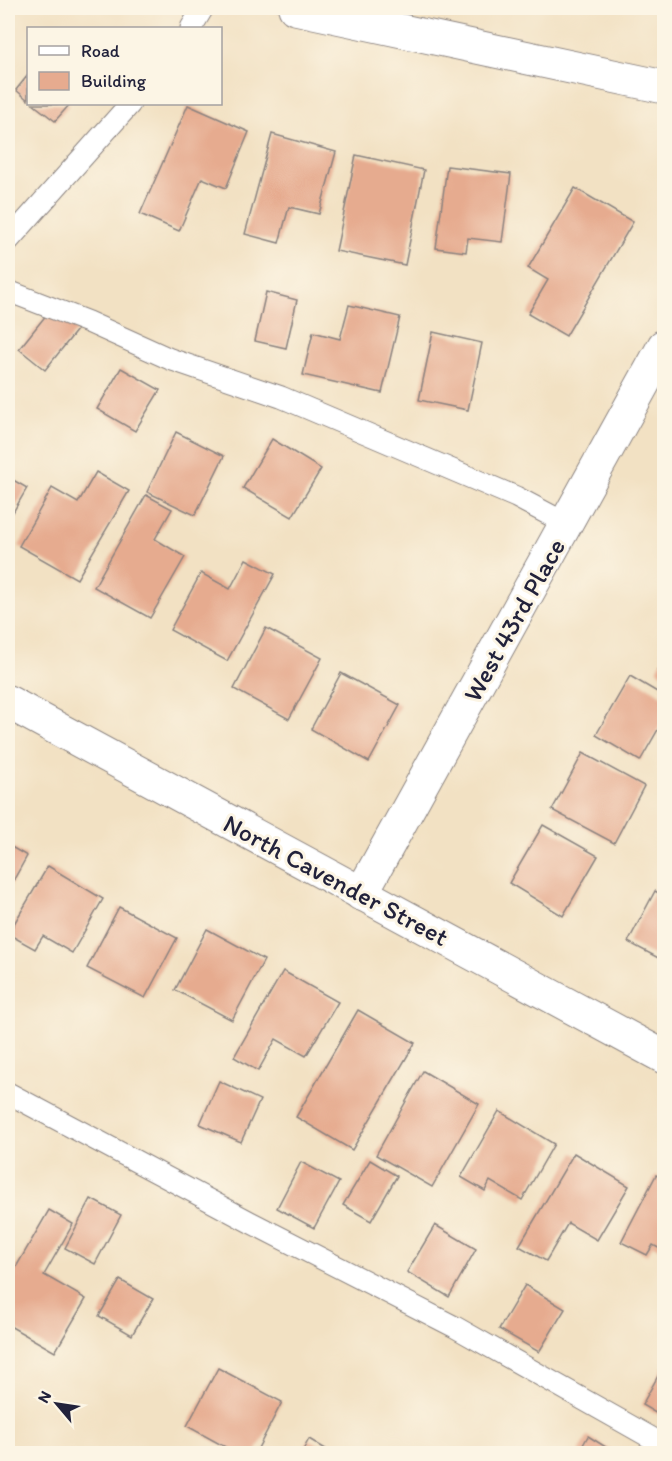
<svg xmlns="http://www.w3.org/2000/svg" width="672" height="1461" viewBox="0 0 672 1461" font-family="Itim,sans-serif">
  <style>
    .building { fill: #e6ab8f }
    .lines { fill: none; stroke-linecap: round; stroke-linejoin: round }
    .lane-casing { stroke: #8a827f; stroke-width: 23 }
    .street-casing { stroke: #8a827f; stroke-width: 35 }
    .lane { stroke: #fff; stroke-width: 21 }
    .street { stroke: #fff; stroke-width: 33 }
    .labels { text-anchor: middle; stroke-width: 6; stroke-linejoin: round; paint-order: stroke }
    .street-label { font-size: 26px; fill: #22223b; stroke: #fcf5e5 }
  </style>
  <rect width="100%" height="100%" fill="#fcf5e5"/>
  <filter id="ink" filterUnits="userSpaceOnUse"><feTurbulence type="fractalNoise" baseFrequency=".0167" numOctaves="2"/><feDisplacementMap in="SourceGraphic" scale="12" xChannelSelector="R" yChannelSelector="G"/><feConvolveMatrix kernelMatrix="1 2 1 2 8 2 1 2 1" color-interpolation-filters="sRGB"/></filter>
  <filter id="wash" filterUnits="userSpaceOnUse"><feTurbulence type="fractalNoise" baseFrequency=".008" numOctaves="4" result="noise"/><feDisplacementMap in="SourceGraphic" scale="24" xChannelSelector="R" yChannelSelector="G"/><feGaussianBlur stdDeviation="1.35" result="paint"/><feColorMatrix in="noise" values="0 0 0 0 0 0 0 0 0 0 0 0 0 0 0 0 0 1.4 0 .05"/><feComposite in="paint" operator="in"/></filter>
  <g filter="url(#wash)">
    <rect width="100%" height="100%" fill="#f2e1c3"/>
    <g id="blocks">
      <g class="building">
        <path d="M8,8H15L8,18Z"/>
        <path d="M28,75V100L16,90Z"/>
        <path d="M33,104H70L55,121Z"/>
        <path d="M188,105L249,132L226,188L202,178L179,231L140,214Z"/>
        <path d="M272,134L336,152L319,214L289,207L279,243L245,234Z"/>
        <path d="M356,155L424,170L405,265L336,251Z"/>
        <path d="M447,166L511,174L502,242L468,238L466,252L436,248Z"/>
        <path d="M575,188L633,222L566,336L528,314L548,280L528,268Z"/>
        <path d="M266,292L297,300L286,348L255,341Z"/>
        <path d="M349,305L400,317L382,393L303,375L313,332L340,339Z"/>
        <path d="M51,309L77,330L45,370L19,349Z"/>
        <path d="M433,332L482,343L468,410L419,400Z"/>
        <path d="M121,368L160,390L135,431L97,409Z"/>
        <path d="M176,432L224,456L195,515L147,492Z"/>
        <path d="M272,439L321,469L292,517L243,488Z"/>
        <path d="M8,455L13,458L8,468Z"/>
        <path d="M96,472L129,491L77,579L19,546L52,488L78,503Z"/>
        <path d="M8,477L27,488L8,521Z"/>
        <path d="M146,495L172,509L155,539L185,557L150,618L94,587Z"/>
        <path d="M246,559L275,574L227,661L170,630L201,573L230,589Z"/>
        <path d="M266,628L322,658L289,719L234,689Z"/>
        <path d="M664,657V674L657,670Z"/>
        <path d="M341,673L400,705L369,762L311,729Z"/>
        <path d="M630,676L664,696V719L640,761L596,735Z"/>
        <path d="M583,753L644,786L614,843L552,810Z"/>
        <path d="M543,825L598,856L563,916L509,883Z"/>
        <path d="M8,845L27,856L8,890Z"/>
        <path d="M48,866L103,899L72,953L43,936L35,949L8,934Z"/>
        <path d="M655,891L664,896V961L628,942Z"/>
        <path d="M119,907L177,938L145,998L87,968Z"/>
        <path d="M207,929L264,960L232,1020L175,990Z"/>
        <path d="M283,971L338,1002L306,1056L276,1039L258,1071L234,1057Z"/>
        <path d="M358,1010L415,1043L352,1150L296,1117Z"/>
        <path d="M423,1071L479,1104L432,1187L376,1155Z"/>
        <path d="M219,1081L260,1100L241,1142L200,1124Z"/>
        <path d="M499,1111L554,1144L522,1200L490,1181L485,1191L461,1177Z"/>
        <path d="M574,1153L629,1186L597,1240L568,1223L546,1261L519,1246Z"/>
        <path d="M370,1160L397,1176L371,1221L343,1205Z"/>
        <path d="M301,1162L339,1182L314,1228L277,1208Z"/>
        <path d="M656,1175L664,1180V1251L653,1245L647,1255L621,1242Z"/>
        <path d="M91,1199L121,1215L95,1264L65,1248Z"/>
        <path d="M49,1210L73,1224L44,1275L86,1299L55,1352L8,1325V1281Z"/>
        <path d="M435,1225L476,1249L449,1297L407,1272Z"/>
        <path d="M120,1280L153,1299L132,1335L99,1316Z"/>
        <path d="M525,1285L565,1309L539,1352L499,1329Z"/>
        <path d="M664,1365V1418L642,1405Z"/>
        <path d="M218,1368L282,1402L255,1454H238L187,1426Z"/>
        <path d="M588,1436L617,1454H578Z"/>
        <path d="M309,1439L334,1454H301Z"/>
      </g>
    </g>
  </g>
  <g filter="url(#ink)">
    <use href="#blocks" fill-opacity="0" stroke="#8a827f" stroke-width="1.5"/>
    <g class="lines">
      <g class="lane-casing">
        <g id="lane">
          <path d="M191,28L203,8"/>
          <path d="M8,241L130,104"/>
          <path d="M8,291L88,322L170,359L281,397L516,497L567,524"/>
          <path d="M8,1093L250,1222L455,1327L664,1445"/>
        </g>
      </g>
      <g class="street-casing">
        <g id="street">
          <path d="M295,8L664,87"/>
          <path d="M8,702L664,1057"/>
          <path d="M361,894L664,346"/>
        </g>
      </g>
      <use href="#lane" class="lane"/>
      <use href="#street" class="street"/>
    </g>
  </g>
  <g class="labels">
    <g class="street-label">
      <text transform="translate(514 620) rotate(-61)" y="9">West 43rd Place</text>
      <text transform="translate(336 880) rotate(28)" y="9">North Cavender Street</text>
    </g>
  </g>
  <rect width="672" height="1461" fill="none" stroke="#fcf5e5" stroke-width="30"/>
  <rect x="27" y="27" width="195" height="78" fill="#fcf5e5" stroke="#a5a1a1" stroke-width="1.5"/>
  <rect x="39" y="46" width="30" height="9" fill="#ffffff" stroke="#a5a1a1" stroke-width="1.5"/>
  <text x="81" y="57" font-size="18" fill="#22223b">Road</text>
  <rect x="39" y="72" width="30" height="18" fill="#e6ab8f" stroke="#a5a1a1" stroke-width="1.5"/>
  <text x="81" y="87" font-size="18" fill="#22223b">Building</text>
  <g transform="translate(57 1404) rotate(299)" stroke="#fcf5e5" stroke-width="4.5" paint-order="stroke">
  <path d="M0-4.5L10 22L0 15L-10 22Z" fill="#22223b"/>
  <text y="-9" font-size="16" font-weight="bold" text-anchor="middle" fill="#22223b">N</text>
  </g>
</svg>
